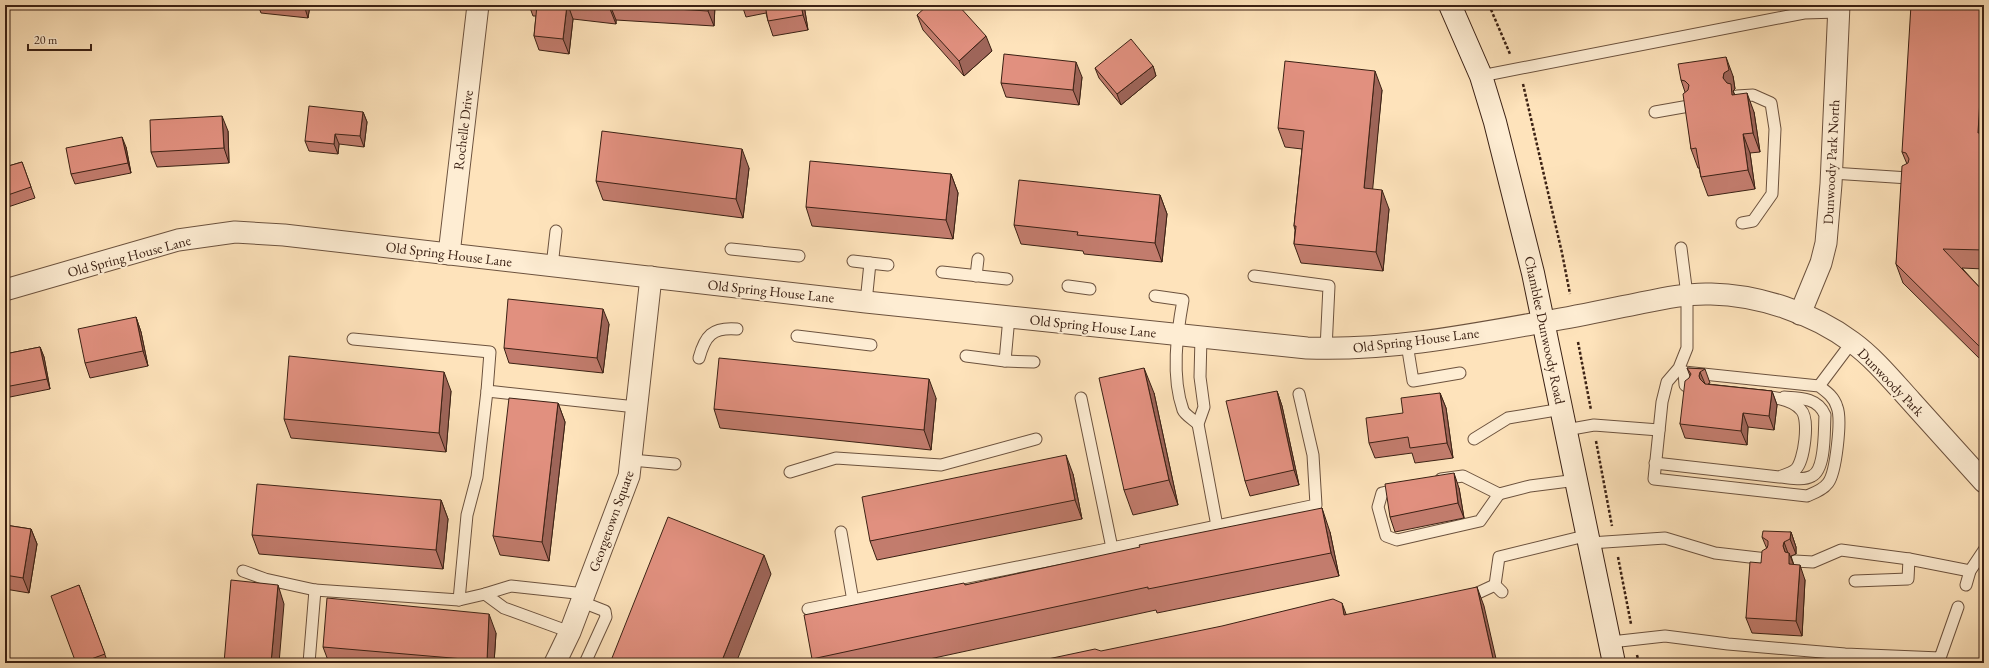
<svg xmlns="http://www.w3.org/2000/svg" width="1989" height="668" viewBox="0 0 1989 668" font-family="'EB Garamond',serif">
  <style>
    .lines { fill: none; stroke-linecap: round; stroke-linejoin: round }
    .lane-casing { stroke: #6c523e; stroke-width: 13 }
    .street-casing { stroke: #6c523e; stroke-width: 23 }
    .secondary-casing { stroke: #3b2114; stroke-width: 24 }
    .path { stroke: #3b2114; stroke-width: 2.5; stroke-dasharray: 3 2; stroke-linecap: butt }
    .lane { stroke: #feedd3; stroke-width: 11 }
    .street { stroke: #feedd3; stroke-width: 21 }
    .secondary { stroke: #feedd3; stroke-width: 22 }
    .wall { fill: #c27c6d; stroke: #3b2114 }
    .shaded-wall { fill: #9e6559; stroke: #3b2114 }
    .building { fill: #e1907f; stroke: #3b2114 }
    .labels { text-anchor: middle; stroke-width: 4; stroke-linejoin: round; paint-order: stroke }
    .street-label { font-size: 14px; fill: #3b2114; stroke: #feedd3 }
  </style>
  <rect width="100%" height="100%" fill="#fee3bb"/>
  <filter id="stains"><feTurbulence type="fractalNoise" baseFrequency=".005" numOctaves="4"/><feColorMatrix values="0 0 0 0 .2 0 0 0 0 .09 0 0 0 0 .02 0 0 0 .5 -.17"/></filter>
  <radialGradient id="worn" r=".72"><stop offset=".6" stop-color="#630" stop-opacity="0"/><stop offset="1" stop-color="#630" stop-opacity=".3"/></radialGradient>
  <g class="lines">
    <g class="lane-casing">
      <g id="lane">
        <path d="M1481,76L1804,13L1838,12"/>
        <path d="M1737,96L1753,95L1771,103L1775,129L1772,194L1753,221L1742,223"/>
        <path d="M1655,112L1689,106"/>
        <path d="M1832,173L1909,178"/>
        <path d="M731,249L799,256"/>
        <path d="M853,261L870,263"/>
        <path d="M552,266L556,231"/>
        <path d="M942,272L1007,279"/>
        <path d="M976,276L978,259"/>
        <path d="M1254,276L1329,286L1326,349"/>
        <path d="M1068,286L1090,289"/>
        <path d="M1155,296L1183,300C1177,333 1171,376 1183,410C1185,415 1194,420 1198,424"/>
        <path d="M866,302L870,263L888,265"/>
        <path d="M797,336L871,345"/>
        <path d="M1201,337L1200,377L1204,407L1198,424L1217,526"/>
        <path d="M353,339L490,352L487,391L636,407"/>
        <path d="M1407,344L1413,381L1460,373"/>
        <path d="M966,356L1005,361L1009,317"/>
        <path d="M699,358C705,336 712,327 737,329"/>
        <path d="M1005,361L1034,362"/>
        <path d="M1679,368L1684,372L1819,386C1827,392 1834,397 1837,407C1842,419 1836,473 1828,483C1823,490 1814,493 1807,496L1654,479L1662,402L1667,382L1679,368L1687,348V295L1681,248"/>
        <path d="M1684,372L1685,385L1689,388"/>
        <path d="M1819,386L1852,342"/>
        <path d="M1081,398L1112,548"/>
        <path d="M1566,430L1594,425L1659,430"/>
        <path d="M1474,439L1508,418L1562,409"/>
        <path d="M632,460L675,464"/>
        <path d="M1655,463L1779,477C1784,475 1792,473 1796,469C1804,461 1810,419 1801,410C1792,399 1774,397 1761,396"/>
        <path d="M790,472L836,458L941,465L1036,439"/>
        <path d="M1781,477C1791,478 1803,481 1812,476C1826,469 1824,430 1825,415C1818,398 1801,398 1784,397"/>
        <path d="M1441,479L1463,476L1499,494L1530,486L1577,480"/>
        <path d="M1399,489L1382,493L1378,507L1386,536L1397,540L1480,521L1499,494"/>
        <path d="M841,532L853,601"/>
        <path d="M1590,543L1665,538L1715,553L1767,559"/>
        <path d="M1795,561L1813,562L1841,550L1909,559L1970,571"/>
        <path d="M243,571L265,579L315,590L459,600L485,594"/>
        <path d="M1855,581L1908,579L1909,559"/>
        <path d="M1966,585L1970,571L1984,550"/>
        <path d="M1502,592L1495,585L1499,557L1589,535"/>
        <path d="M1467,598L1495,585"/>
        <path d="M459,600L467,515L477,477L487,391"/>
        <path d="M582,602L605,611L606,617L585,663"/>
        <path d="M808,609L1112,548L1316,505L1313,455L1299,394"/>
        <path d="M570,632L504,608L485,594L511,586L585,594"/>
        <path d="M1611,642L1665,636L1728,644L1845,654L1940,658L1958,607"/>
        <path d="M309,663L315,590"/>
      </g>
    </g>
    <g class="street-casing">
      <g id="street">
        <path d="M449,254L478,5"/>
        <path d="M5,290L178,240L235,232L284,235L866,302L1307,348C1386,351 1465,336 1543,322C1574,317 1605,310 1636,304C1660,299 1686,293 1711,294C1759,295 1813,313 1852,342C1874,358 1892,380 1911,401C1935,428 1960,455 1984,482"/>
        <path d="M1800,314L1821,263L1826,243L1831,184L1839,5"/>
        <path d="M555,663L570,632L629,476L651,277"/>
      </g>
    </g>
    <g class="secondary-casing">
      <path id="secondary" d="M1450,5L1481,76L1495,122L1533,273L1614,663"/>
    </g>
    <g class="path">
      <path d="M1489,5L1510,54"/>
      <path d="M1523,84L1562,253L1570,294"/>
      <path d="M1578,342L1591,410"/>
      <path d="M1596,441L1612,526"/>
      <path d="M1618,557L1631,624"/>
      <path d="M1637,655L1639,663"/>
    </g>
    <use href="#lane" class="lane"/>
    <use href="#street" class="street"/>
    <use href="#secondary" class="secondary"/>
  </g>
  <g class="wall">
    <path d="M258,5H310L308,18L261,13Z"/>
    <path d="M529,5H715L714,26L616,20V24L573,19L569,54L539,50L534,36L536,16H533Z"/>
    <path d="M742,5H804L808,30L773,36L768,21L766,13L746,17Z"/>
    <path d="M1984,5V269L1962,268L1984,292V363L1903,283L1896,264L1907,164L1902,152Z"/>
    <path d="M917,15L992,51L964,76L923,30Z"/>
    <path d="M1153,66L1156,76L1121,105L1099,78L1095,68Z"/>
    <path d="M1733,76L1735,89L1733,91L1735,95L1754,112L1760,152L1750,153L1755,189L1708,196L1701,177L1699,168H1698L1691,149L1685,92L1681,80Z"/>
    <path d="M1082,77L1079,105L1006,97L1001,83Z"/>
    <path d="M1382,90L1372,189L1389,209L1383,271L1301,263L1294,244L1295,230L1294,226L1302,149L1285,147L1278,128Z"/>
    <path d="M363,112L367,122L364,147L339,144L338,154L309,151L305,141Z"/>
    <path d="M228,131L229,163L157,167L151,152Z"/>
    <path d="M126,147L131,173L75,184L71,174Z"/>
    <path d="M22,162L35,198L5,208V167Z"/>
    <path d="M749,168L743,218L603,200L596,181Z"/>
    <path d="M951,174L958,193L953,239L812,226L806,207Z"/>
    <path d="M1160,195L1167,214L1162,262L1084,254L1083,251L1021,244L1014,225Z"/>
    <path d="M136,317L141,332L148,366L90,378L85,363Z"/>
    <path d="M609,324L603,373L509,363L504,348Z"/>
    <path d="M40,347L44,357L50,389L5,398V354Z"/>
    <path d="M1687,368L1705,369L1710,383L1708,384L1772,391L1777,405L1774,430L1748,427L1747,445L1685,438L1680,424L1690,376Z"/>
    <path d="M451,391L446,452L291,438L284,419Z"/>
    <path d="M1277,391L1282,406L1299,485L1250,496L1245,481Z"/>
    <path d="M1154,393L1178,505L1133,515L1124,490Z"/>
    <path d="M1440,393L1446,408L1453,458L1415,463L1412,453L1375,458L1369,443L1403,413Z"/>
    <path d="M936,398L931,450L720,428L714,409Z"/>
    <path d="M558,403L565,422L549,561L500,555L493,536Z"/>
    <path d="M1073,474L1082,519L877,560L870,541Z"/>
    <path d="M1459,488L1464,518L1395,532L1390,517Z"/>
    <path d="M441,500L448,519L443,569L259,554L252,535Z"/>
    <path d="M5,525L31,529L37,544L29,593L5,589Z"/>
    <path d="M1330,532L1339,576L1157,613L1156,610L911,663H813L812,659L965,585Z"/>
    <path d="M1791,532L1796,547V554L1791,556L1794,565L1805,580L1802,636L1752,633L1746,618L1761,563L1767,549L1762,537Z"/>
    <path d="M79,585L108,663H76Z"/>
    <path d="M496,633L494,663H329L323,647Z"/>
  </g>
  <g class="shaded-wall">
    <path d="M304,5H310L308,18Z"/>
    <path d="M567,5H568L573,19L569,54L563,39Z"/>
    <path d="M610,5L616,20V24L610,9Z"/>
    <path d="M709,5H715L714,26L708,11Z"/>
    <path d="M801,5H804L808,30L803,15Z"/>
    <path d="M986,36L992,51L964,76L959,61Z"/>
    <path d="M1726,57L1733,76L1735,89L1733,91L1738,103L1739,114L1723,78Z"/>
    <path d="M1076,62L1082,77L1079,105L1073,90Z"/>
    <path d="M1982,64L1984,71V149L1978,133Z"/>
    <path d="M1153,66L1156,76L1121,105L1117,94Z"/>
    <path d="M1375,71L1382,90L1371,207L1364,188Z"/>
    <path d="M1747,93L1754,112L1760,152L1753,133Z"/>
    <path d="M363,112L367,122L364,147L360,136Z"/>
    <path d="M222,116L228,131L229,163L224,148Z"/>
    <path d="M335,134L339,144L338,154L334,144Z"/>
    <path d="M1743,134L1750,153L1755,189L1748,170Z"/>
    <path d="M122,137L126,147L131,173L128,163Z"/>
    <path d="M742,149L749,168L743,218L736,199Z"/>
    <path d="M951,174L958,193L953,239L946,220Z"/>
    <path d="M1382,190L1389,209L1383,271L1376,252Z"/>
    <path d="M1160,195L1167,214L1162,262L1155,243Z"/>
    <path d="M603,309L609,324L603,373L597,358Z"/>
    <path d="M136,317L141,332L148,366L143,351Z"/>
    <path d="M40,347L44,357L50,389L47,379Z"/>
    <path d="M1144,368L1154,393L1178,505L1169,480Z"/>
    <path d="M444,372L451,391L446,452L439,433Z"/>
    <path d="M1700,372L1706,386L1700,379L1699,376Z"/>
    <path d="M929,379L936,398L931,450L924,430Z"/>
    <path d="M1277,391L1282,406L1299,485L1294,470Z"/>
    <path d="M1772,391L1777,405L1774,430L1769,416Z"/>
    <path d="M1440,393L1446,408L1453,458L1447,443Z"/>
    <path d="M558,403L565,422L549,561L542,542Z"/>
    <path d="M1743,413L1748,427L1747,445L1741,431Z"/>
    <path d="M1066,455L1073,474L1082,519L1075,500Z"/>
    <path d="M1454,473L1459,488L1464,518L1458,503Z"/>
    <path d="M441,500L448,519L443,569L436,550Z"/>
    <path d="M1322,508L1330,532L1339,576L1331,553Z"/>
    <path d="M31,529L37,544L29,593L23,578Z"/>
    <path d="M1791,532L1796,547V554L1790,539Z"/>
    <path d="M1784,542L1789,556V553L1795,568L1789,564L1783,546Z"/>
    <path d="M764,555L771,574L736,663H721Z"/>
    <path d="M1800,565L1805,580L1802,636L1796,621Z"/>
    <path d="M278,585L284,604L279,663H271Z"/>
    <path d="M1477,587L1484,606L1497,663H1494Z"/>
    <path d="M1342,603L1349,622L1344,615Z"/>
    <path d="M489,614L496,633L494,663H487V661Z"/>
  </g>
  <g class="building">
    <path d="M537,5H567L563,39L534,36Z"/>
    <path d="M578,5H610V9Z"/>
    <path d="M611,5H709L708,11Z"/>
    <path d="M765,5H801L803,15L768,21Z"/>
    <path d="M928,5H958L986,36L959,61L917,15Z"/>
    <path d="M1911,5H1984V64H1982L1978,133H1984V250L1943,249L1984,292V351L1896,264L1902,166L1908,163L1909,159L1906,153L1902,152Z"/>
    <path d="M1131,39L1153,66L1117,94L1095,68Z"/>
    <path d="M1004,54L1076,62L1073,90L1001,83Z"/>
    <path d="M1726,57L1729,70L1724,73L1723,78L1727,83L1731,84L1732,95L1747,93L1753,133L1743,134L1748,170L1701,177L1696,148L1691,149L1683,94L1688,90L1689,85L1685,81L1681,80L1678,64Z"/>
    <path d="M1285,61L1375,71L1364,188L1382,190L1376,252L1294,244L1296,226H1294L1304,131L1278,128Z"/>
    <path d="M309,106L363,112L360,136L335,134L334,144L305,141Z"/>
    <path d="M222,116L224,148L151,152L150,120Z"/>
    <path d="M602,131L742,149L736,199L596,181Z"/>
    <path d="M122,137L128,163L71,174L66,148Z"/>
    <path d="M810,161L951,174L946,220L806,207Z"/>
    <path d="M22,162L31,187L5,196V167Z"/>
    <path d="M1019,180L1160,195L1155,243L1077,235L1078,232L1014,225Z"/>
    <path d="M508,299L603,309L597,358L504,348Z"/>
    <path d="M136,317L143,351L85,363L78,329Z"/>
    <path d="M40,347L47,379L5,387V354Z"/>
    <path d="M289,356L444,372L439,433L284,419Z"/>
    <path d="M719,358L929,379L924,430L714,409Z"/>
    <path d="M1144,368L1169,480L1124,490L1099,378Z"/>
    <path d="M1687,368L1705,369L1700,372L1699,376L1700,379L1705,384L1772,391L1769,416L1743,413L1741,431L1680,424L1685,381L1689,378L1691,374Z"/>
    <path d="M1277,391L1294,470L1245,481L1226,401Z"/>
    <path d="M1440,393L1447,443L1410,448L1408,437L1369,443L1366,418L1403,413L1401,398Z"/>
    <path d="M509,398L558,403L542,542L493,536Z"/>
    <path d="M1066,455L1075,500L870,541L862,497Z"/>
    <path d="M1454,473L1458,503L1390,517L1385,484Z"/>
    <path d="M257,484L441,500L436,550L252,535Z"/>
    <path d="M1322,508L1331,553L1148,589V587L812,659L804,615L964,583L965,585L1140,547L1139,545Z"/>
    <path d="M668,517L764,555L721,663H610Z"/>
    <path d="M5,525L31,529L23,578L5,575Z"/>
    <path d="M1763,531L1791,532L1790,539L1784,542L1783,546L1785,552L1789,553V564L1800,565L1796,621L1746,618L1750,562L1761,563L1762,551L1767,548L1768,545V541L1762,537Z"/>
    <path d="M231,580L278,585L271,663H224Z"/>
    <path d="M79,585L105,654L80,663H76L51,596Z"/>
    <path d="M1477,587L1494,663H1029L1095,649L1101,651L1222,626L1333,599L1342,603L1344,615Z"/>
    <path d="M327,598L489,614L487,661L323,647Z"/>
  </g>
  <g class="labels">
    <g class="street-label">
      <text transform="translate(463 130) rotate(-83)" y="5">Rochelle Drive</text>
      <text transform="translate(1831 162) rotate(-87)" y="5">Dunwoody Park North</text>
      <text transform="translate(449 254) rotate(7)" y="5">Old Spring House Lane</text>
      <text transform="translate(129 256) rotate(-15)" y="5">Old Spring House Lane</text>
      <text transform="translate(771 291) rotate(6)" y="5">Old Spring House Lane</text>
      <text transform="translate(1093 326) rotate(6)" y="5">Old Spring House Lane</text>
      <text transform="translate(1545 330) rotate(78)" y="5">Chamblee Dunwoody Road</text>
      <text transform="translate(1416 340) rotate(-7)" y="5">Old Spring House Lane</text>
      <text transform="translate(1891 382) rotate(46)" y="5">Dunwoody Park</text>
      <text transform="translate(611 521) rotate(-70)" y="5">Georgetown Square</text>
    </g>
  </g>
  <rect width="1989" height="668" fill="none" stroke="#fee3bb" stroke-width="20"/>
  <rect x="6" y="6" width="1977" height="656" fill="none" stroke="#3b2114" stroke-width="2"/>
  <rect x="10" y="10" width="1969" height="648" fill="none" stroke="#3b2114"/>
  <path d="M28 44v6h63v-6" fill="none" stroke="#3b2114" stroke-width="2"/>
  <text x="34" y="44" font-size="12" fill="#3b2114" stroke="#feedd3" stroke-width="3" paint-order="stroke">20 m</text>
  <rect width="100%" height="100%" filter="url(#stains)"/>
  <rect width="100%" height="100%" fill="url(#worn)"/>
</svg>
